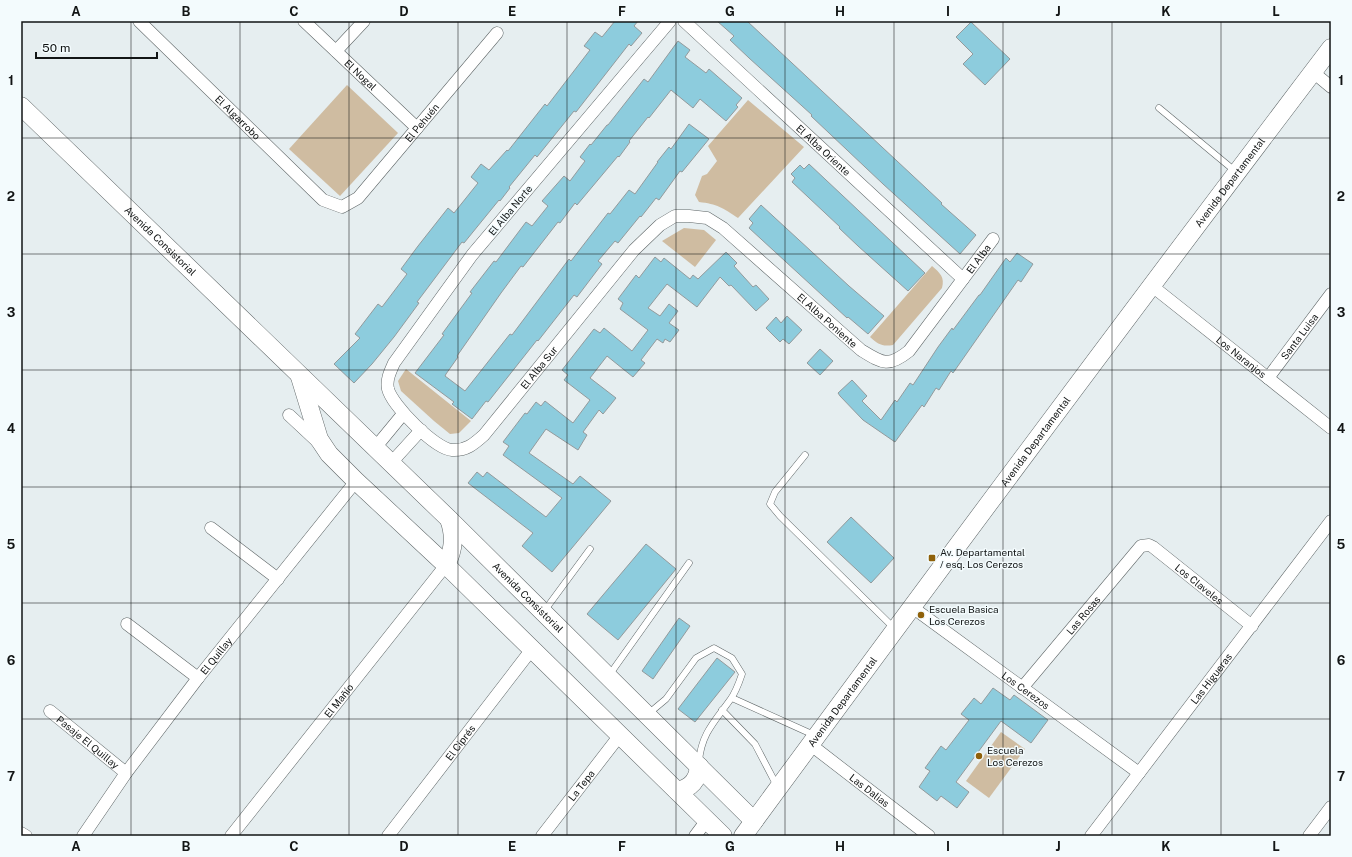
<svg xmlns="http://www.w3.org/2000/svg" width="1352" height="857" viewBox="0 0 1352 857" font-family="'Public Sans',sans-serif">
  <style>
    .green { fill: #cfbca1 }
    .building { fill: #8dccdd; stroke: #939a9c }
    .lines { fill: none; stroke-linecap: round; stroke-linejoin: round }
    .lane-casing { stroke: #5f6667; stroke-width: 7 }
    .street-casing { stroke: #5f6667; stroke-width: 13 }
    .secondary-casing { stroke: #5f6667; stroke-width: 19 }
    .lane { stroke: #fff; stroke-width: 6 }
    .street { stroke: #fff; stroke-width: 12 }
    .secondary { stroke: #fff; stroke-width: 18 }
    .grid { fill: none; stroke: #121515; stroke-width: 1; stroke-opacity: 0.55 }
    .poi-dot { fill: #8f610a; stroke: #f3fbfd; stroke-width: 1.5 }
    .labels { text-anchor: middle; stroke-width: 3; stroke-linejoin: round; paint-order: stroke }
    .street-label { font-size: 10px; fill: #121515; stroke: #f3fbfd }
    .poi-label { font-size: 10px; fill: #121515; stroke: #f3fbfd; text-anchor: start }
    .neatline { fill: none; stroke: #121515; stroke-width: 1.5 }
    .grid-label { font-size: 13px; text-anchor: middle; font-weight: bold; fill: #121515 }
  </style>
  <rect width="100%" height="100%" fill="#e6eef0"/>
  <g class="green">
    <path d="M347,85L398,133L340,196L289,149Z"/>
    <path d="M748,100L804,147L738,218C723,208 717,204 699,202L695,195L702,176L707,174L717,161L708,146Z"/>
    <path d="M684,228L704,230L716,240L695,267L662,241Z"/>
    <path d="M932,266C940,273 945,277 942,288L893,345C882,347 878,344 870,337Z"/>
    <path d="M406,369L471,421L459,433L450,434L434,421L401,391L398,381Z"/>
    <path d="M1001,732L1025,749L989,798L966,781Z"/>
  </g>
  <g class="building">
    <path d="M615,21H638L634,26L642,33L631,46L629,44L576,112L574,111L537,157L535,155L509,187L510,188L500,201L499,200L464,243L462,242L417,302L419,303L394,337L372,364L354,383L334,364L360,338L355,334L378,304L382,307L407,274L401,269L418,246L448,208L454,213L478,183L471,177L481,164L489,170L507,150L508,151L545,104L547,106L590,50L584,46L595,32L602,37Z"/>
    <path d="M717,21H747L942,203L941,204L976,235L960,254L883,184L811,116L812,115L749,58L730,40L734,36Z"/>
    <path d="M971,22L1010,59L985,85L963,64L973,54L956,37Z"/>
    <path d="M678,41L690,50L685,57L706,73L709,69L742,98L736,105L738,107L726,121L700,99L693,108L671,90L649,118L648,117L629,141L630,142L619,157L618,156L577,205L575,203L560,223L558,222L523,267L521,266L501,293L457,356L458,357L446,374L445,376L465,391L510,334L512,335L569,259L571,261L608,213L610,214L629,190L635,194L658,162H657L669,147L671,149L689,124L709,139L682,172L680,171L659,200L656,198L641,217L640,216L618,243L615,241L598,261L602,264L577,297L574,295L538,341L537,340L488,402L486,401L472,419L452,404L454,402L415,373L444,335L442,334L472,293L470,292L494,261L496,262L526,222L532,226L548,206L542,201L564,176L570,181L585,161L580,157L590,144L591,145L607,125H608L644,79L648,82Z"/>
    <path d="M809,164L925,273L908,291L858,246L839,228L840,227L792,182L795,178L791,174L800,165L804,169Z"/>
    <path d="M761,205L849,286L884,316L868,334L848,317L847,318L749,228L753,223L749,219Z"/>
    <path d="M726,252L737,263L734,266L753,287L756,285L769,299L756,311L731,285L729,286L720,277L697,307L667,284L648,308L660,316L669,304L678,311L669,323L679,330L670,342L665,339L663,343L657,339L641,360L645,363L633,377L607,356L590,378L616,398L603,414L599,410L583,432L587,435L578,450L546,429L529,453L573,484L580,476L611,501L552,572L522,546L533,533L468,483L477,472L483,477L487,472L546,517L562,498L503,455L509,446L503,442L525,413L527,414L536,402L541,406L545,401L573,423L590,400L564,380L568,375L562,370L594,329L600,333L604,328L632,351L648,330L620,309L623,303L618,299L636,275L639,278L655,257L661,262L664,258L690,279L693,275L698,279Z"/>
    <path d="M1017,253L1033,264L1021,282L1018,280L953,373L951,371L939,390L936,388L924,407L922,405L895,442L863,420L840,396L838,393L852,380L867,396L862,401L881,420L895,400L897,402L910,383L913,385L938,347L952,328L953,330L979,295H980L1006,258L1010,262Z"/>
    <path d="M787,316L802,330L789,344L783,339L780,342L766,328L776,317L781,323Z"/>
    <path d="M820,349L833,361L820,375L807,363Z"/>
    <path d="M851,517L894,558L871,583L827,542Z"/>
    <path d="M646,544L676,569L618,640L587,614Z"/>
    <path d="M679,618L690,626L653,679L642,671Z"/>
    <path d="M717,658L735,672L695,722L678,709Z"/>
    <path d="M993,688L1010,700L1014,695L1048,720L1031,743L1001,721L956,782L969,792L957,808L941,796L937,801L919,787L930,771L925,768L941,746L946,750L969,720L961,714L974,698L981,704Z"/>
  </g>
  <g class="lines">
    <g class="lane-casing">
      <g id="lane">
        <path d="M1159,108L1235,171"/>
        <path d="M805,455L775,492L770,504L780,516L894,628"/>
        <path d="M545,610L590,549"/>
        <path d="M610,674L689,563"/>
        <path d="M732,698L814,735"/>
        <path d="M722,710L755,744L777,786"/>
        <path d="M648,714L666,699L696,658L714,648L732,658L742,674C739,683 736,692 730,700C715,721 701,734 699,762"/>
      </g>
    </g>
    <g class="street-casing">
      <g id="street">
        <path id="s1" d="M139,21L323,200L342,207L358,198L497,33"/>
        <path id="s2" d="M304,21L417,128"/>
        <path id="s3" d="M670,21L472,255L394,363C390,372 386,380 388,389C392,405 435,449 452,450C466,451 474,444 484,435L634,250L660,225L675,216H689L707,218L723,228L861,350C882,363 888,368 909,351L993,239"/>
        <path id="s4" d="M684,21L963,279"/>
        <path d="M336,51L364,21"/>
        <path d="M1313,72L1331,87"/>
        <path id="s5" d="M1152,286L1331,428"/>
        <path id="s6" d="M1268,378L1331,294"/>
        <path d="M289,415L319,443"/>
        <path d="M375,448L403,414"/>
        <path d="M391,463L421,430"/>
        <path d="M211,528L278,579"/>
        <path id="s7" d="M912,607L1139,773"/>
        <path d="M127,624L198,678"/>
        <path id="s8" d="M1022,688L1141,546L1149,545L1153,547L1252,626"/>
        <path id="s9" d="M50,711L126,773"/>
        <path id="s10" d="M811,745L929,836"/>
        <path d="M21,833L26,836"/>
        <path id="s11" d="M83,836L126,773L198,678L356,481"/>
        <path id="s12" d="M231,836L446,565"/>
        <path id="s13" d="M388,836L532,649"/>
        <path id="s14" d="M542,836L620,735"/>
        <path d="M695,836L707,820"/>
        <path id="s15" d="M1091,836L1331,521"/>
        <path d="M1309,836L1331,807"/>
      </g>
    </g>
    <g class="secondary-casing">
      <g id="secondary">
        <path id="s16" d="M21,106L449,519L754,821"/>
        <path d="M300,377L319,439L329,454L356,481L446,565L723,836"/>
        <path d="M446,565C454,549 455,536 449,519"/>
        <path d="M677,791C691,788 698,780 699,766"/>
        <path id="s17" d="M743,836C937,572 1133,309 1331,48"/>
      </g>
    </g>
    <use href="#lane" class="lane"/>
    <use href="#street" class="street"/>
    <use href="#secondary" class="secondary"/>
  </g>
  <path class="grid" d="M131,21V836M240,21V836M349,21V836M458,21V836M567,21V836M676,21V836M785,21V836M894,21V836M1003,21V836M1112,21V836M1221,21V836M21,138H1331M21,254H1331M21,370H1331M21,487H1331M21,603H1331M21,719H1331"/>
  <g class="poi-dot">
    <rect x="928" y="554" width="8" height="8" rx="2"/>
    <circle cx="921" cy="615" r="4"/>
    <circle cx="979" cy="756" r="4"/>
  </g>
  <g class="labels">
    <g class="street-label">
      <text dy="4" stroke="none"><textPath href="#s2" startOffset="78">El Nogal</textPath></text>
      <text dy="4" stroke="none"><textPath href="#s1" startOffset="138">El Algarrobo</textPath></text>
      <text dy="4" stroke="none"><textPath href="#s1" startOffset="394">El Pehuén</textPath></text>
      <text dy="4" stroke="none"><textPath href="#s4" startOffset="190">El Alba Oriente</textPath></text>
      <text dy="4" stroke="none"><textPath href="#s17" startOffset="815">Avenida Departamental</textPath></text>
      <text transform="translate(510 210) rotate(-50)" y="4">El Alba Norte</text>
      <text dy="4" stroke="none"><textPath href="#s16" startOffset="194">Avenida Consistorial</textPath></text>
      <text dy="4" stroke="none"><textPath href="#s3" startOffset="1290">El Alba</textPath></text>
      <text dy="4" stroke="none"><textPath href="#s3" startOffset="1076">El Alba Poniente</textPath></text>
      <text dy="4" stroke="none"><textPath href="#s6" startOffset="52">Santa Luisa</textPath></text>
      <text dy="4" stroke="none"><textPath href="#s5" startOffset="114">Los Naranjos</textPath></text>
      <text dy="4" stroke="none"><textPath href="#s3" startOffset="681">El Alba Sur</textPath></text>
      <text dy="4" stroke="none"><textPath href="#s17" startOffset="491">Avenida Departamental</textPath></text>
      <text dy="4" stroke="none"><textPath href="#s8" startOffset="257">Los Claveles</textPath></text>
      <text dy="4" stroke="none"><textPath href="#s16" startOffset="706">Avenida Consistorial</textPath></text>
      <text dy="4" stroke="none"><textPath href="#s8" startOffset="95">Las Rosas</textPath></text>
      <text dy="4" stroke="none"><textPath href="#s11" startOffset="224">El Quillay</textPath></text>
      <text dy="4" stroke="none"><textPath href="#s15" startOffset="198">Las Higueras</textPath></text>
      <text dy="4" stroke="none"><textPath href="#s7" startOffset="141">Los Cerezos</textPath></text>
      <text dy="4" stroke="none"><textPath href="#s12" startOffset="173">El Mañío</textPath></text>
      <text dy="4" stroke="none"><textPath href="#s17" startOffset="167">Avenida Departamental</textPath></text>
      <text dy="4" stroke="none"><textPath href="#s9" startOffset="49">Pasaje El Quillay</textPath></text>
      <text dy="4" stroke="none"><textPath href="#s13" startOffset="118">El Ciprés</textPath></text>
      <text dy="4" stroke="none"><textPath href="#s14" startOffset="64">La Tepa</textPath></text>
      <text dy="4" stroke="none"><textPath href="#s10" startOffset="74">Las Dalias</textPath></text>
    </g>
    <g class="poi-label">
      <text x="940" y="556">Av. Departamental<tspan x="940" dy="12">/ esq. Los Cerezos</tspan></text>
      <text x="929" y="613">Escuela Basica<tspan x="929" dy="12">Los Cerezos</tspan></text>
      <text x="987" y="754">Escuela<tspan x="987" dy="12">Los Cerezos</tspan></text>
    </g>
  </g>
  <rect width="1352" height="857" fill="none" stroke="#f3fbfd" stroke-width="44"/>
  <path d="M36 52v6h121v-6" fill="none" stroke="#121515" stroke-width="2"/>
  <text x="42" y="52" font-size="12" fill="#121515" stroke="#f3fbfd" stroke-width="3" paint-order="stroke">50 m</text>
  <rect x="22" y="22" width="1308" height="813" class="neatline"/>
  <g class="grid-label">
    <text x="76" y="16">A</text>
    <text x="186" y="16">B</text>
    <text x="294" y="16">C</text>
    <text x="404" y="16">D</text>
    <text x="512" y="16">E</text>
    <text x="622" y="16">F</text>
    <text x="730" y="16">G</text>
    <text x="840" y="16">H</text>
    <text x="948" y="16">I</text>
    <text x="1058" y="16">J</text>
    <text x="1166" y="16">K</text>
    <text x="1276" y="16">L</text>
    <text x="11" y="85">1</text>
    <text x="1341" y="85">1</text>
    <text x="11" y="201">2</text>
    <text x="1341" y="201">2</text>
    <text x="11" y="317">3</text>
    <text x="1341" y="317">3</text>
    <text x="11" y="433">4</text>
    <text x="1341" y="433">4</text>
    <text x="11" y="549">5</text>
    <text x="1341" y="549">5</text>
    <text x="11" y="665">6</text>
    <text x="1341" y="665">6</text>
    <text x="11" y="781">7</text>
    <text x="1341" y="781">7</text>
    <text x="76" y="851">A</text>
    <text x="186" y="851">B</text>
    <text x="294" y="851">C</text>
    <text x="404" y="851">D</text>
    <text x="512" y="851">E</text>
    <text x="622" y="851">F</text>
    <text x="730" y="851">G</text>
    <text x="840" y="851">H</text>
    <text x="948" y="851">I</text>
    <text x="1058" y="851">J</text>
    <text x="1166" y="851">K</text>
    <text x="1276" y="851">L</text>
  </g>
</svg>
